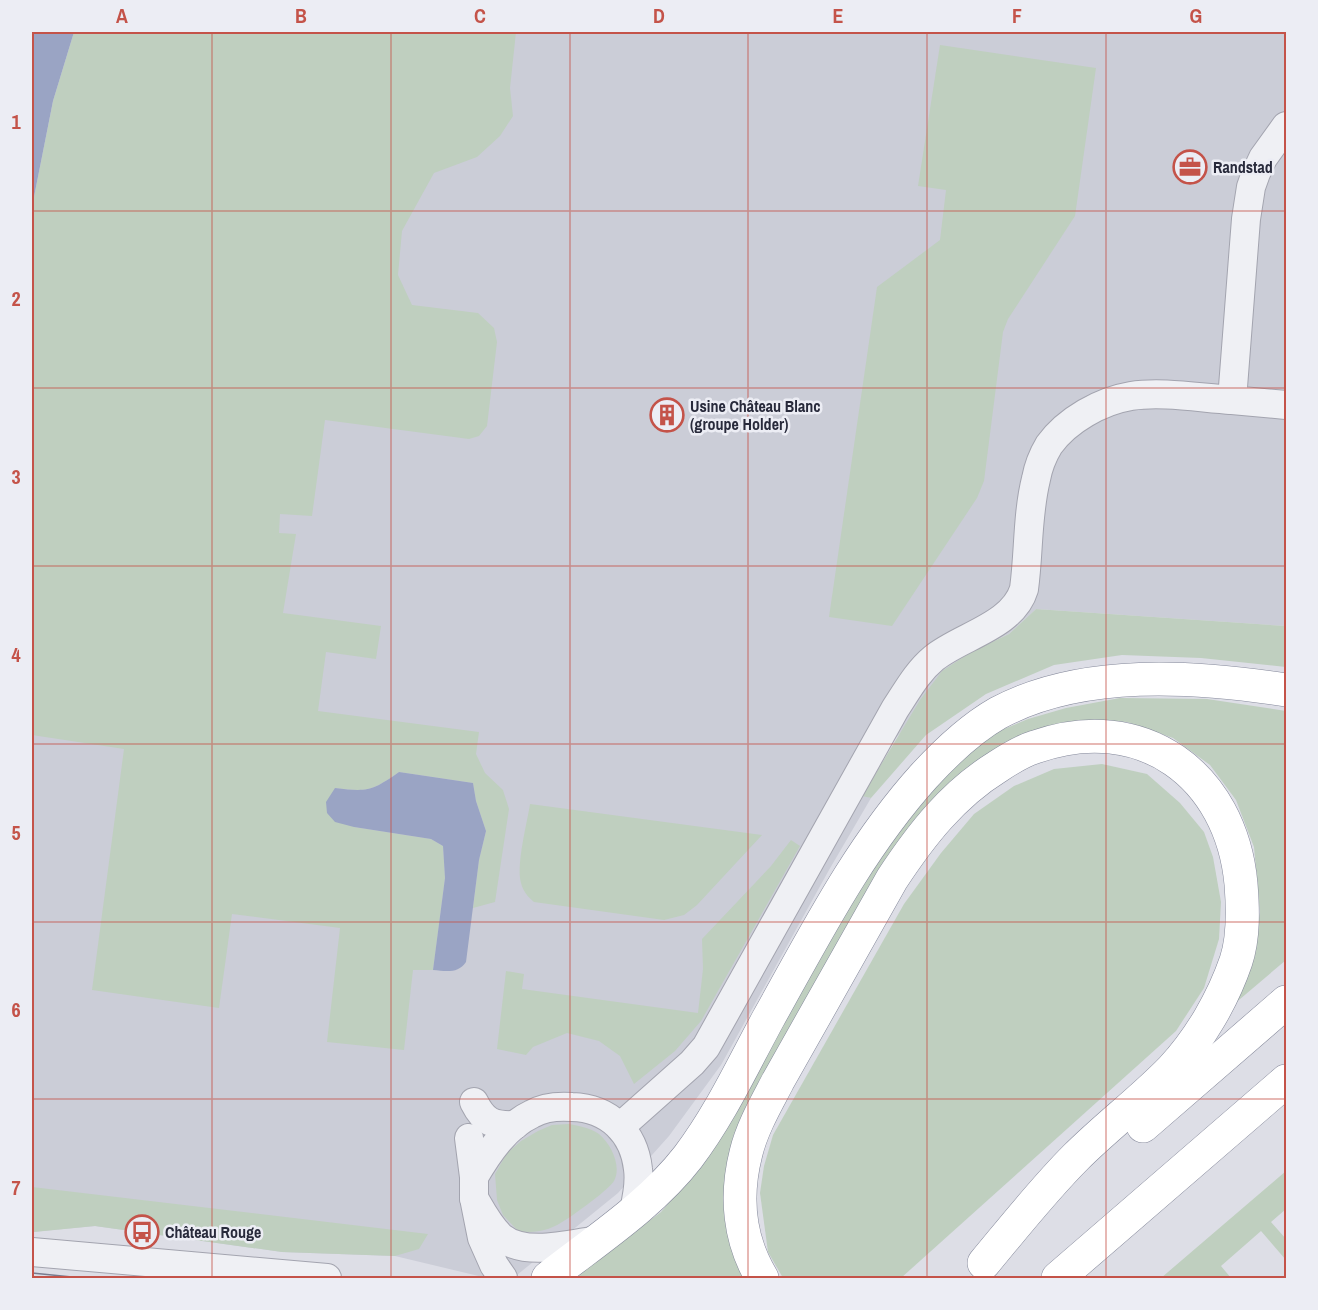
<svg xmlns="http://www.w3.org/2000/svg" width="1318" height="1310" viewBox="0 0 1318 1310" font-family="'Archivo Narrow',sans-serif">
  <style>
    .built { fill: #cbcdd7 }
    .green { fill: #bfcfbf }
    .water { fill: #9aa4c4 }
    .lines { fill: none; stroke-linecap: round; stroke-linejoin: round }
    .minor-casing { stroke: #a3a4af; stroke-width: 30 }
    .highway-casing { stroke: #85899b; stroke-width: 34 }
    .minor { stroke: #eff0f4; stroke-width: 28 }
    .highway { stroke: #fff; stroke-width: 33 }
    .tram { stroke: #787b8e; stroke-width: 1.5 }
    .grid { fill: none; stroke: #c45349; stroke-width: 1.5; stroke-opacity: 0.55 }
    .labels { text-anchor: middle; stroke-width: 5; stroke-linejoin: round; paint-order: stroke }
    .poi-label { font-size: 16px; font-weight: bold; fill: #282a3b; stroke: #ecedf4; text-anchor: start }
    .neatline { fill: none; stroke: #c45349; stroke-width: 2 }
    .grid-label { font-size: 20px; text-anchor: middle; font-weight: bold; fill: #c45349 }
  </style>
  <rect width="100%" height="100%" fill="#dddee6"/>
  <path class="built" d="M74,32H1286V626L1036,609L1009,634L971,652L895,739L862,795L871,798L829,870L721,1065L669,1136L618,1193L517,1275L503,1278H487L395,1256L282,1252L95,1226L32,1232V207Z"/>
  <g class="green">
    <path d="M74,32H516L510,88L513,116L500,136L477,157L434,173L402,231L398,275L412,305L478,313L494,328L497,342L487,426L479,436L469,439L325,420L312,516L280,514L279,533L296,534L283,613L381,626L376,659L326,652L318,711L479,732L476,754L485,773L503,790L509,809L495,902L473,908L479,860L486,831L476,801L473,783L399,772C372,791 368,792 335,788L354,827L431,839L443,846L445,878L433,970H413L404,1050L327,1042L340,928L232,914L219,1008L92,990L124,749L32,735V207L53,101Z"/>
    <path d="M940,45L1096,68L1075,216L1008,319L1003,332L984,481L977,498L892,626L829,617L877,287L940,240L946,190L918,186Z"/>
    <path d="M1036,609L1286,626V667L1201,658L1122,655L1054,665L986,694L926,735L871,798L862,796L920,700L942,671L971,652L1009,634Z"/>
    <path d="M1120,698L1207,699L1286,711V960L1233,1005L1255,947L1260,912L1254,847L1236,800L1210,765L1173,738L1127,722L1083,720L1041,730L1005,742L744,1113L733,1137L725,1184L734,1252L743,1278H577L578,1274L661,1212L702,1164L884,847L950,768L992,734L1028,719L1066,708Z"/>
    <path d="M1102,764L1147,774L1180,803L1204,832L1213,857L1221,902L1219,939L1204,988L1176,1031L901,1278H783L768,1252L760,1193L764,1166L773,1135L904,904L941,853L974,814L1014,786L1054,769Z"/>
    <path d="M530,804L762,835L697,905L684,915L664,920L534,902C528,897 523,891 521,883C516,864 527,824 530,804Z"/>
    <path d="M791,840L800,846L701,1021L675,1051L634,1084L620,1056L599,1041L567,1033L533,1047L526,1055L497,1049L506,971L524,974L522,989L698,1013L703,969L702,939L771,866Z"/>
    <path d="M569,1124C579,1126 591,1128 599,1134C611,1144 622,1166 614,1181C610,1189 565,1222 555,1226C543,1232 531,1233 518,1231L503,1215L497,1200L495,1174L507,1153L521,1141L538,1131L552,1125Z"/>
    <path d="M1286,1171V1209L1271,1222L1286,1239V1260L1261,1231L1221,1266L1231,1278H1161Z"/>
    <path d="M32,1187L428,1234L419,1249L395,1256L282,1252L95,1226L34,1232H32Z"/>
  </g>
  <g class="water">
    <path d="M32,32H74L53,101L32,207Z"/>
    <path d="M399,772L473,783L476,801L486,831L479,860L466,962C458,974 446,971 433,970L445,878L443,846L431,839L354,827L335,822L327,813L326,802L335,788C368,792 372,791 399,772Z"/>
  </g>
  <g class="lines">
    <g class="minor-casing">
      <g id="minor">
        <path d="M1286,126L1263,158L1256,173L1251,187L1246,219L1232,400L1286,405"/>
        <path d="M474,1102C484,1122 493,1126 515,1125"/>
        <path d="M620,1127L692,1063L706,1047L895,709C907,691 917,672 934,658C961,636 1013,626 1024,589C1029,553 1027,515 1036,479C1038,468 1043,455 1049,445C1067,420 1101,401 1131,396C1162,391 1200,398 1232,400"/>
        <path d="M469,1138L474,1177V1198L482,1238L494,1265L503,1278"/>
        <path d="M474,1177C488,1153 506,1126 532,1114C544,1107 558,1106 572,1107C609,1108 634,1133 638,1169C640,1183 637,1197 634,1210"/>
        <path d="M474,1198C482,1212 489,1226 501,1237C525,1257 570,1244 598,1240"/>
        <path d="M32,1252L327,1278"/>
      </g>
    </g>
    <g class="highway-casing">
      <g id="highway">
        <path d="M1143,1126L1286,1002"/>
        <path d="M548,1278C595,1241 651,1205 688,1157C720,1115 743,1065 768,1019C815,935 859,848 924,776C946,752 970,729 998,713C1082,668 1195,676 1286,690"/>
        <path d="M762,1278C739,1240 735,1196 746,1153C752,1128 766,1104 778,1081L892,879C921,835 952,795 997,767C1009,759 1022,751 1035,747C1142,709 1231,775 1241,884C1243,909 1244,937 1236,961C1223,999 1200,1039 1172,1069C1142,1100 1107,1126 1076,1157C1043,1190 1014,1227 984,1263"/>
        <path d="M1058,1278L1286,1081"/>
      </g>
    </g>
    <use href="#minor" class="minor"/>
    <use href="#highway" class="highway"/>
    <path class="tram" d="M32,1273L82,1278"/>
  </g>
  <path class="grid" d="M212,32V1278M391,32V1278M570,32V1278M748,32V1278M927,32V1278M1106,32V1278M32,211H1286M32,388H1286M32,566H1286M32,744H1286M32,922H1286M32,1099H1286"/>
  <defs>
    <g id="office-ring" transform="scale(1.725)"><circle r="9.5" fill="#ecedf4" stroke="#c45349" stroke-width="1.5"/><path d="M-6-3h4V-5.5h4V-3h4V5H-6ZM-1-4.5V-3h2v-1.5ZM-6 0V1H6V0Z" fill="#c45349"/></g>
    <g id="building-ring" transform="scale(1.725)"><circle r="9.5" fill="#ecedf4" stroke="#c45349" stroke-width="1.5"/><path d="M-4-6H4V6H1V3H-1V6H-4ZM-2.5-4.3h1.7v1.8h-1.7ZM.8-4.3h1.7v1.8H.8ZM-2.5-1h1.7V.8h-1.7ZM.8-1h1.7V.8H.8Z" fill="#c45349"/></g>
    <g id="bus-ring" transform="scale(1.725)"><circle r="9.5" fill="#ecedf4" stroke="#c45349" stroke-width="1.5"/><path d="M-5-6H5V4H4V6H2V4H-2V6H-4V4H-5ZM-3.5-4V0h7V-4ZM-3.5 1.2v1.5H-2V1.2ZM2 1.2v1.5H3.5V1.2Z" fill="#c45349"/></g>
  </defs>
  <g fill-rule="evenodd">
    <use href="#office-ring" x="1190" y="167"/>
    <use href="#building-ring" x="667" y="415"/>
    <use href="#bus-ring" x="142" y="1232"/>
  </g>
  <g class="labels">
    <g class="poi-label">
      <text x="1213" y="173">Randstad</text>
      <text x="690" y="412">Usine Château Blanc<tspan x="690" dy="18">(groupe Holder)</tspan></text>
      <text x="165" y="1238">Château Rouge</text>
    </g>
  </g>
  <rect width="1318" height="1310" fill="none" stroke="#ecedf4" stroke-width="66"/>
  <rect x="33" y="33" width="1252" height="1244" class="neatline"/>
  <g class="grid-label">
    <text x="122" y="23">A</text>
    <text x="301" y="23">B</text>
    <text x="480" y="23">C</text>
    <text x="659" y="23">D</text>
    <text x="838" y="23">E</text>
    <text x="1017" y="23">F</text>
    <text x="1196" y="23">G</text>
    <text x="16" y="129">1</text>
    <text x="16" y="306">2</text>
    <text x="16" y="484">3</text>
    <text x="16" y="662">4</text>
    <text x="16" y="840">5</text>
    <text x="16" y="1017">6</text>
    <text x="16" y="1195">7</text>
  </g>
</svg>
